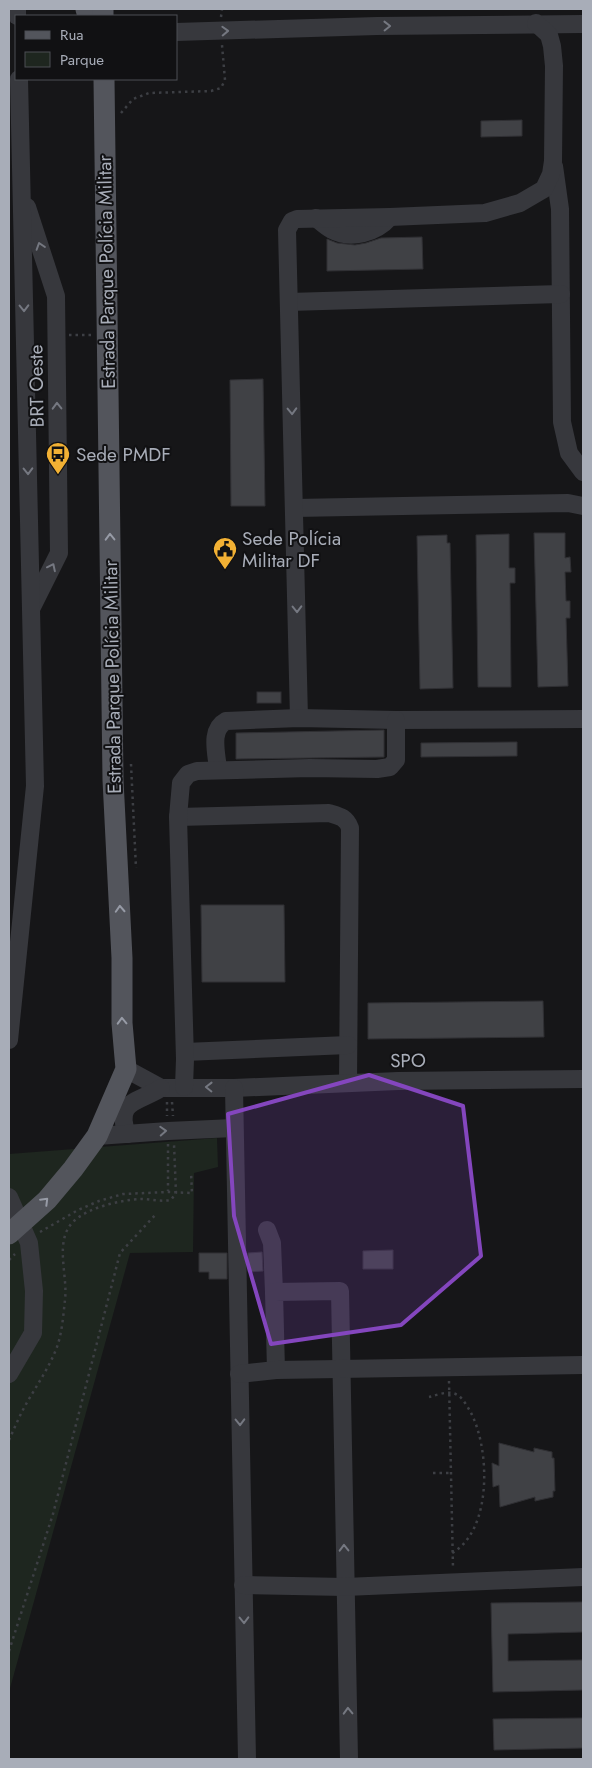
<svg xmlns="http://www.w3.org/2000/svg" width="592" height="1768" viewBox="0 0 592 1768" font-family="Jost,sans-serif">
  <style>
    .green { fill: #1e261f }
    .building { fill: #404145; stroke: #303034 }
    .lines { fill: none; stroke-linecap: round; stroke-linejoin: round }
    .path { stroke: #3d3f44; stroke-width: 2.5; stroke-dasharray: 2.5 4; stroke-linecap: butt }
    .minor { stroke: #37383d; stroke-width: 18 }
    .major { stroke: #53555c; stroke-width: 21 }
    .oneway { stroke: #757881 }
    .oneway2 { stroke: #979ba6 }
    .marked { fill: #8446be; fill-opacity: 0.2; stroke: #8446be; stroke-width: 4; stroke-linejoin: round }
    .labels { text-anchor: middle; stroke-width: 4; stroke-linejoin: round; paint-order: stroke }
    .street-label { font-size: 19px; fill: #a8adb8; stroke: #111113 }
    .poi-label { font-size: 19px; fill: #a8adb8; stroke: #111113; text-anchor: start }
  </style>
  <rect width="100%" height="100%" fill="#161618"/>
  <path class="green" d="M217,1138L218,1167L194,1173L193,1252L130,1253L9,1692V1154Z"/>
  <g class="building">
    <path d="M522,120V136L481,137V121Z"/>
    <path d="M422,237L423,269L327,271V239L337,243L355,245L366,243L381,238Z"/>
    <path d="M263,379L265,506H231L230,380Z"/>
    <path d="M534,533H565V558L570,557L571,572H565L566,601H570V618H566L568,686L538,687Z"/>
    <path d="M509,534V568H515V583H510L511,687H478L476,535Z"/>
    <path d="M447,535V543H450L453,688L420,689L417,536Z"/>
    <rect x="257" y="692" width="24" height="11"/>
    <path d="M384,730V757L236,759V733Z"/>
    <path d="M517,742V756L421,757V743Z"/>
    <path d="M201,905H284L285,982H202Z"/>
    <path d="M543,1001L544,1037L368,1039V1003Z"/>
    <path d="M393,1250V1269H363V1251Z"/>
    <path d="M262,1252L263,1271L248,1272V1253Z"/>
    <path d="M199,1253H227V1279H209V1272H199Z"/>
    <path d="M499,1443L534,1452V1448L552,1452V1458H554L555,1491H553V1497L535,1501V1497L500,1507L499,1485L493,1487L492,1463L499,1466Z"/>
    <path d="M583,1602V1632L508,1634V1661L583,1660V1690L493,1692L491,1603Z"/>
    <path d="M583,1718V1748L494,1750L493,1719Z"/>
  </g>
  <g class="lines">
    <g class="path">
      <path d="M221,17L222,9"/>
      <path d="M121,113L133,99L149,93L211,91L221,88L225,80L222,45"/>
      <path d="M69,335H91"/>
      <path d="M131,764L136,868"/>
      <path d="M167,1102V1116"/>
      <path d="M172,1102L173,1116"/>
      <path d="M168,1144V1191"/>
      <path d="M40,1232L78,1210L99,1201L123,1194L168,1192L192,1193L191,1172"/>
      <path d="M9,1260L15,1254"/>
      <path d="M449,1381L453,1568"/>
      <path d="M429,1397C438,1395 450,1389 459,1396C463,1399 467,1406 470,1411C490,1447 493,1530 452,1553"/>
      <path d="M9,1440C14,1429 19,1417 25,1406C35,1388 47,1371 55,1352C62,1336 63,1317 65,1300C68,1275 54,1241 73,1222C88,1207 121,1200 141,1199C151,1199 161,1202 171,1200L176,1193L174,1144"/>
      <path d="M433,1473H451"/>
      <path d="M9,1651L53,1514L120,1253L157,1213"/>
    </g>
    <g class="minor">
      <path d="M17,9V16"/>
      <path d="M176,32L377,26L583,24"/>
      <path d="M554,166L560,209L562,422L569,453L583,472"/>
      <path d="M27,207L56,296L59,553L32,607"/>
      <path d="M316,218C321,222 326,227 332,230C351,240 376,233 390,217"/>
      <path d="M289,302L561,294"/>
      <path d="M295,508L568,503L583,506"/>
      <path d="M299,718L287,230L292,221L297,219L390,217L485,213L520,203L544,189L551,174L553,161L554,66L552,46L549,35L536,23"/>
      <path d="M218,770C217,754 209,730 226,721L299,718L396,720L583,719"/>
      <path d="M178,817L329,813C339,816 346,817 350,828L348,1083"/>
      <path d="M9,1040L35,786L19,79"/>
      <path d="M185,1052L348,1045"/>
      <path d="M126,1069L161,1088H234L398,1081L583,1079"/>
      <path d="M184,1087L185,1059L178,817L181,783L188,774L197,771L310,768L377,769L390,767L396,760V720"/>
      <path d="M234,1088L247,1759"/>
      <path d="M127,1134C114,1100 140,1102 161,1088"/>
      <path d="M97,1136L168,1131L234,1128"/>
      <path d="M9,1197L29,1243L34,1291L33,1333L9,1374"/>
      <path d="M267,1230L272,1243L274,1292"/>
      <path d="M276,1370L274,1292L340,1291L349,1759"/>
      <path d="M239,1374L276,1370L583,1365"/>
      <path d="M243,1585L345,1587L583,1577"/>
    </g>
    <g class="major">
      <path d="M86,9L88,16"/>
      <path d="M103,9V16"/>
      <path d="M9,1234L47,1200L73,1169L97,1136L126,1069L122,1023V958L113,780L104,79"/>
    </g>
  </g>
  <defs><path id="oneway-chevron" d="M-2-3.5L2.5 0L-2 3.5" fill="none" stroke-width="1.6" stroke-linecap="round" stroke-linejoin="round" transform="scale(1.25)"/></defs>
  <g class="oneway">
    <use href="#oneway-chevron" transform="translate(387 26) rotate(-1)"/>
    <use href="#oneway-chevron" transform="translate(225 31) rotate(-2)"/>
    <use href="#oneway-chevron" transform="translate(40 246) rotate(-108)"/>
    <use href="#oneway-chevron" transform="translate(24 308) rotate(89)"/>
    <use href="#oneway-chevron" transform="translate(57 406) rotate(-91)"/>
    <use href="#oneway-chevron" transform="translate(292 411) rotate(88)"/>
    <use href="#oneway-chevron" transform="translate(28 471) rotate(89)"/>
    <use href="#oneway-chevron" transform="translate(52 567) rotate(-64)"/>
    <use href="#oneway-chevron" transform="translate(297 609) rotate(89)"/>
    <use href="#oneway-chevron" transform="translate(209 1087) rotate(-179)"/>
    <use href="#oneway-chevron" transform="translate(163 1131) rotate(-3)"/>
    <use href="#oneway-chevron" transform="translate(240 1422) rotate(89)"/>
    <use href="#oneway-chevron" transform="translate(344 1548) rotate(-91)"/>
    <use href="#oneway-chevron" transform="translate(244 1620) rotate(89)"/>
    <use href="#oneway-chevron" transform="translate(348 1711) rotate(-92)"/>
  </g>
  <g class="oneway2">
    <use href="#oneway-chevron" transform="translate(110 537) rotate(-91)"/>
    <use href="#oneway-chevron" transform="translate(120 909) rotate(-93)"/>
    <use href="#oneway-chevron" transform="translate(122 1021) rotate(-92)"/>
    <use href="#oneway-chevron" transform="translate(45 1201) rotate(-45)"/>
  </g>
  <path class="marked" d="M369,1075L463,1106L481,1256L401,1325L271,1344L234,1216L228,1114Z"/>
  <defs>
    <g id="bus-pin" transform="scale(1.25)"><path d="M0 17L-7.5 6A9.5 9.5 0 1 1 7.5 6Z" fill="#f2b134" stroke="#111113"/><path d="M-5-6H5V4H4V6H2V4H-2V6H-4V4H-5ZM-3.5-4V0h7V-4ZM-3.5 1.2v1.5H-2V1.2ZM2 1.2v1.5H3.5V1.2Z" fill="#111"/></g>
    <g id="civic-pin" transform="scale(1.25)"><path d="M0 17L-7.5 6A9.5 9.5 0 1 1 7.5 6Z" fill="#f2b134" stroke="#111113"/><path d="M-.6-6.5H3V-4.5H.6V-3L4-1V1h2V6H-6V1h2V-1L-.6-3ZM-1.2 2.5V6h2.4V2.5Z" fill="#111"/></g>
  </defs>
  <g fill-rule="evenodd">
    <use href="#bus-pin" x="58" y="454"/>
    <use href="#civic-pin" x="225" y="549"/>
  </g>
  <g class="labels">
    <g class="street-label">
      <text transform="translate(106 272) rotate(-91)" y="7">Estrada Parque Polícia Militar</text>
      <text transform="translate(36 386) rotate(-91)" y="7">BRT Oeste</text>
      <text transform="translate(112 677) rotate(-91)" y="7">Estrada Parque Polícia Militar</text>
      <text transform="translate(408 1060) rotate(-1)" y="7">SPO</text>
    </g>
    <g class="poi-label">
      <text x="76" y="461">Sede PMDF</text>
      <text x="242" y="545">Sede Polícia<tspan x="242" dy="22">Militar DF</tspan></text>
    </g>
  </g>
  <rect width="592" height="1768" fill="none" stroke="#a8adb8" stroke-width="20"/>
  <rect x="15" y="15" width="162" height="65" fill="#111113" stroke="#4d4f55"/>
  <rect x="25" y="31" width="25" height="8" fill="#53555c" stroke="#4d4f55"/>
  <text x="60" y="40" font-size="15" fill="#a8adb8">Rua</text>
  <rect x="25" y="52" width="25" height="15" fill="#1e261f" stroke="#4d4f55"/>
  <text x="60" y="65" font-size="15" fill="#a8adb8">Parque</text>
</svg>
